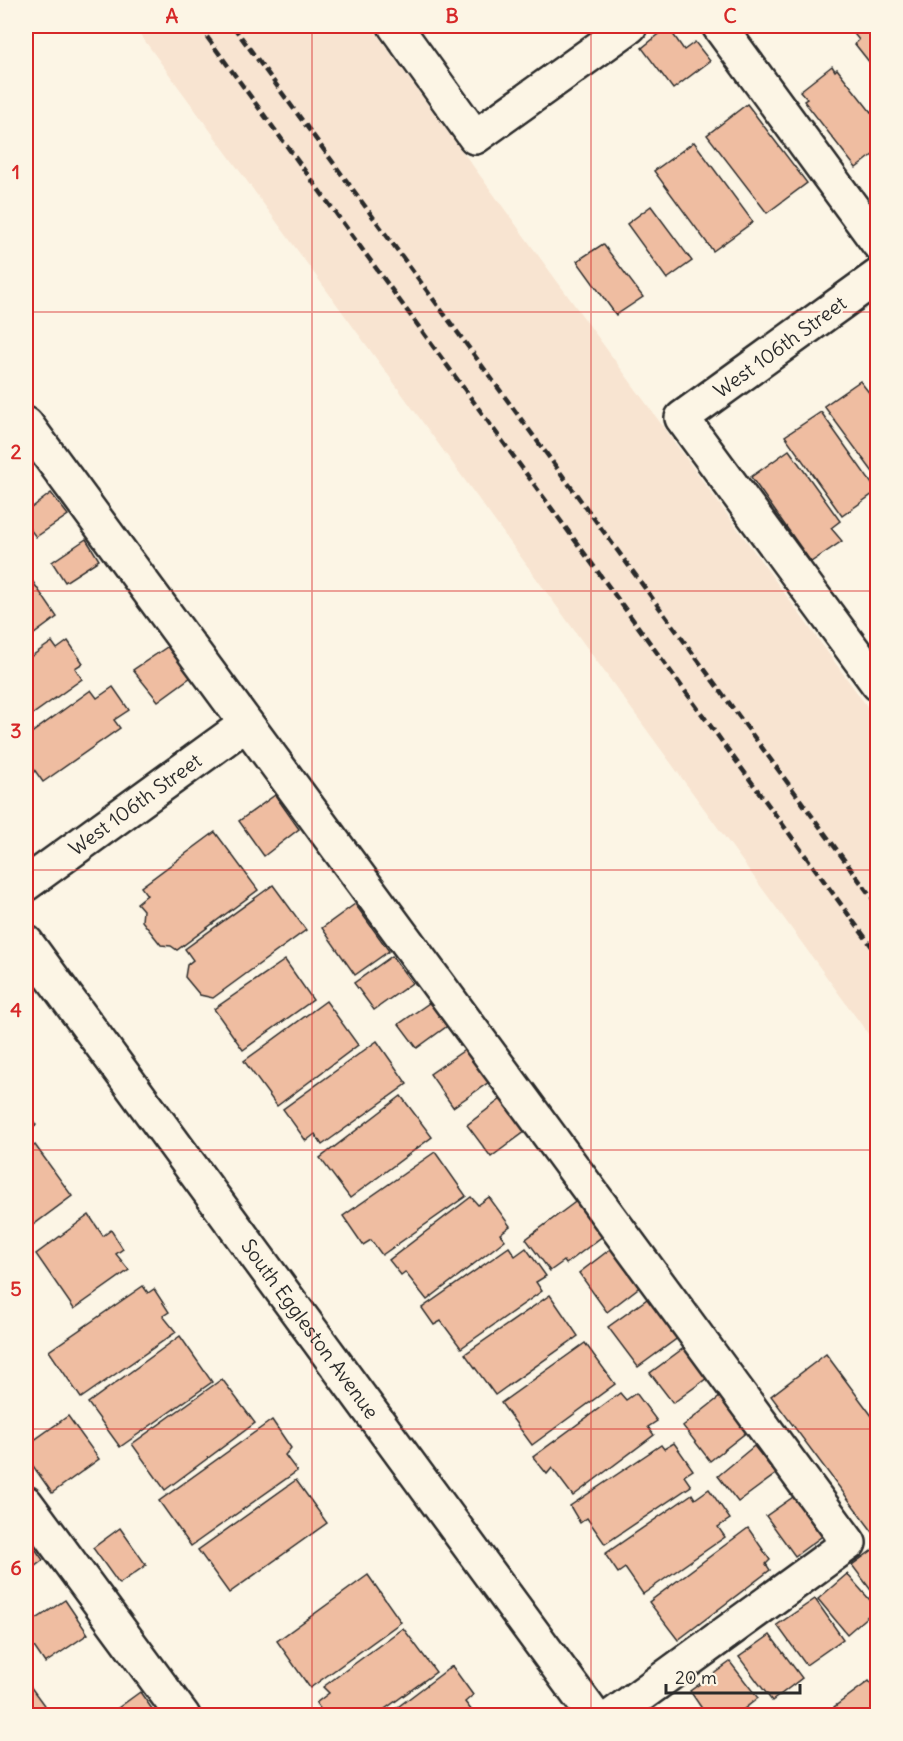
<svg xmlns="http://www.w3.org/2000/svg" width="903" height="1741" viewBox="0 0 903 1741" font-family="Delius,sans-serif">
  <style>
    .built { fill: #f8e4d1 }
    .building { fill: #efbda1; stroke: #2b2b2b; stroke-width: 1.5 }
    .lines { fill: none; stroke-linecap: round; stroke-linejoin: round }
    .minor-casing { stroke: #2b2b2b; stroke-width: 38 }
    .minor { stroke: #fcf5e5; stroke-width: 33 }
    .rail { stroke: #2b2b2b; stroke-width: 4.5; stroke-dasharray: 9 4.5; stroke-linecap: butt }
    .grid { fill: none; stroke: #d62828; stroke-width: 1.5; stroke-opacity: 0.55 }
    .labels { text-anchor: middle; stroke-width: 5; stroke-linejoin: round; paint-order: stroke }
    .street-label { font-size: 20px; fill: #2b2b2b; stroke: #fcf5e5 }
    .neatline { fill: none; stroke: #d62828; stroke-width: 2 }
    .grid-label { font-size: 20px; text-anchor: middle; font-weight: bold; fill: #d62828 }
  </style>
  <rect width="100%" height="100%" fill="#fcf5e5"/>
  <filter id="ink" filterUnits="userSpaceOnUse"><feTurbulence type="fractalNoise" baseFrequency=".0167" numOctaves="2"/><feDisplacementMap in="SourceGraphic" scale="12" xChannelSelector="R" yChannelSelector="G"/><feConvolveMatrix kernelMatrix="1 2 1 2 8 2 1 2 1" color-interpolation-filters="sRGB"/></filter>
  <g filter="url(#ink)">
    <path class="built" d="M134,26H371L877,720V1046Z"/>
    <g class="building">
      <path d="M858,26H872L876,30L878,29V73L855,44L859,40L851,30Z"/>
      <path d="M668,27L684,50L695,42L710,61L673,89L642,48Z"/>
      <path d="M832,66L835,71L837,69L878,121V151L856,168L804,101L807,99L800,91Z"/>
      <path d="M747,104L807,183L767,213L707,135Z"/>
      <path d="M694,142L753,222L713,251L654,171Z"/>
      <path d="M651,206L692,261L667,279L627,224Z"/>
      <path d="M603,244L643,297L616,315L577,261Z"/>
      <path d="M860,381L878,404V479L824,406Z"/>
      <path d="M821,412L877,491L842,516L785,436Z"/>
      <path d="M789,450L840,521L831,528L842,541L811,562L751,477Z"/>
      <path d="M51,493L68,515L36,537L26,524V512Z"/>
      <path d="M86,539L99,560L65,582L52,562Z"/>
      <path d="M33,582L57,617L26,640V588Z"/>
      <path d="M68,641L83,663L75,668L82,679L26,719V660L52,642L57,649Z"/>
      <path d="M173,643L195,674L158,701L133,670Z"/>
      <path d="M113,687L129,710L114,720L120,728L43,782L26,758V737L91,690L97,698Z"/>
      <path d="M275,795L299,829L264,856L239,821Z"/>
      <path d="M215,832L258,890L177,950L171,946L161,945L142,921L143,910L137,903L147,895L141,887Z"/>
      <path d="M273,885L306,930L213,998L200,995L185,977L187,965L193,960L185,949Z"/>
      <path d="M355,904L389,951L355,975L322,928Z"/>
      <path d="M392,956L412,983L374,1010L354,983Z"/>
      <path d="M285,960L313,1000L243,1050L214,1009Z"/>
      <path d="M326,1001L358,1045L277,1106L244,1061Z"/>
      <path d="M432,1001L450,1024L417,1048L399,1024Z"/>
      <path d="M377,1041L407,1084L322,1145L315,1134L306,1141L283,1109Z"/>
      <path d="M466,1049L489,1082L453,1107L430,1074Z"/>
      <path d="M401,1096L432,1137L350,1198L320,1158Z"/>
      <path d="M501,1099L526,1131L491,1157L467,1125Z"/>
      <path d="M26,1110L36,1125L26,1132Z"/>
      <path d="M35,1145L72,1196L29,1228L26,1222V1152Z"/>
      <path d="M435,1152L466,1196L382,1255L371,1240L363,1245L343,1216Z"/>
      <path d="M471,1197L478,1205L489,1197L510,1226L500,1234L505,1240L427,1300L405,1272L401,1275L389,1260Z"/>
      <path d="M578,1200L604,1235L566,1264L564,1261L550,1271L526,1239Z"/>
      <path d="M89,1215L103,1236L111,1230L123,1249L116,1254L129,1270L74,1309L36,1254Z"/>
      <path d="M509,1247L515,1256L526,1248L546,1276L536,1282L542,1291L461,1348L441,1321L434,1325L422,1308Z"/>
      <path d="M613,1247L642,1285L607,1312L579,1273Z"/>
      <path d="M143,1286L148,1293L154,1289L169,1312L163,1316L176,1332L81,1398L49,1351Z"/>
      <path d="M550,1295L578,1336L495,1395L465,1354Z"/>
      <path d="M650,1297L679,1337L638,1367L608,1327Z"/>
      <path d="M180,1336L212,1382L120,1447L88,1403Z"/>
      <path d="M585,1343L615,1384L532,1445L501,1403Z"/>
      <path d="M685,1347L707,1378L673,1403L650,1373Z"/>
      <path d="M826,1354L878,1424V1539L771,1396Z"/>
      <path d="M222,1379L255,1423L165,1490L132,1444Z"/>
      <path d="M620,1393L626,1400L636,1393L657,1421L648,1427L654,1435L573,1496L552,1468L547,1474L533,1457Z"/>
      <path d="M721,1396L748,1431L710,1461L683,1426Z"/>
      <path d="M68,1416L99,1459L52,1493L26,1456V1446Z"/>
      <path d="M272,1420L291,1448L285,1455L297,1471L191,1546L159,1501Z"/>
      <path d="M674,1443L693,1470L684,1476L691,1486L605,1544L587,1518L580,1523L570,1506L661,1445L664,1449Z"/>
      <path d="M754,1446L776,1474L738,1502L718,1476Z"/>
      <path d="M296,1480L327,1523L229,1593L198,1550Z"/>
      <path d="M709,1489L730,1519L718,1527L725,1537L643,1594L625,1568L618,1573L605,1554L692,1494L695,1499Z"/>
      <path d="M796,1495L825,1534L795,1556L766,1516Z"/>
      <path d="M120,1528L146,1565L119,1584L93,1548Z"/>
      <path d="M748,1528L770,1560L766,1564L770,1570L678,1640L649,1602Z"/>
      <path d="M26,1536L43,1560L26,1573Z"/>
      <path d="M878,1546V1590L873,1593L852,1565Z"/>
      <path d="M847,1574L877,1608L847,1634L818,1599Z"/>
      <path d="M368,1575L401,1622L310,1688L277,1641Z"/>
      <path d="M815,1599L843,1639L806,1665L777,1625Z"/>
      <path d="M65,1600L88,1634L45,1663L26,1635V1626Z"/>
      <path d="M403,1628L436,1672L375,1716H325L316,1703L329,1693L323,1687Z"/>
      <path d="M770,1635L802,1678L772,1701L739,1657Z"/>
      <path d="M730,1662L758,1698L735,1716H707L690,1691Z"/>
      <path d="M452,1666L473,1695L465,1702L476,1716H386Z"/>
      <path d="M869,1681L878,1693V1716H841L834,1707Z"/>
      <path d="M27,1682L52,1716H26Z"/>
      <path d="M140,1692L157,1716H107Z"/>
    </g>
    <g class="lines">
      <g class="minor-casing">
        <g id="minor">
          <path d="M395,26L475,137L630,26"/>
          <path d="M719,26L878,243"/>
          <path d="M878,276L682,418L878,684"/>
          <path d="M26,424L849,1543L612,1716"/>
          <path id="s1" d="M26,884L246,724"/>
          <path id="s2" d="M26,942L594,1716"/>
          <path d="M26,1503L183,1716"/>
        </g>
      </g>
      <use href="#minor" class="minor"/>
      <g class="rail">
        <path d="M199,26L878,955"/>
        <path d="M233,26L878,906"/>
      </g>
    </g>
  </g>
  <path class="grid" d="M312,26V1716M591,26V1716M26,312H878M26,591H878M26,870H878M26,1150H878M26,1429H878"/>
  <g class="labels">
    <g class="street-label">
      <text transform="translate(780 347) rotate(-36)" y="7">West 106th Street</text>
      <text dy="7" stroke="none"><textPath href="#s1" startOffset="135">West 106th Street</textPath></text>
      <text dy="7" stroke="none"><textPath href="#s2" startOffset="480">South Eggleston Avenue</textPath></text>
    </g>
  </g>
  <rect width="903" height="1741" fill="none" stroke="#fcf5e5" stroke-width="66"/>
  <path d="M666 1684v9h134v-9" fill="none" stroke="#2b2b2b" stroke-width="3"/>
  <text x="675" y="1684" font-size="18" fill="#2b2b2b" stroke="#fcf5e5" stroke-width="4.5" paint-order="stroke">20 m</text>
  <rect x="33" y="33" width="837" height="1675" class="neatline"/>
  <g class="grid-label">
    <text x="172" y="23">A</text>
    <text x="452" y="23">B</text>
    <text x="730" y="23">C</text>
    <text x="16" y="179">1</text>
    <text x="16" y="459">2</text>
    <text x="16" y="738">3</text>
    <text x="16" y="1017">4</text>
    <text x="16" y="1296">5</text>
    <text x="16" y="1575">6</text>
  </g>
</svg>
